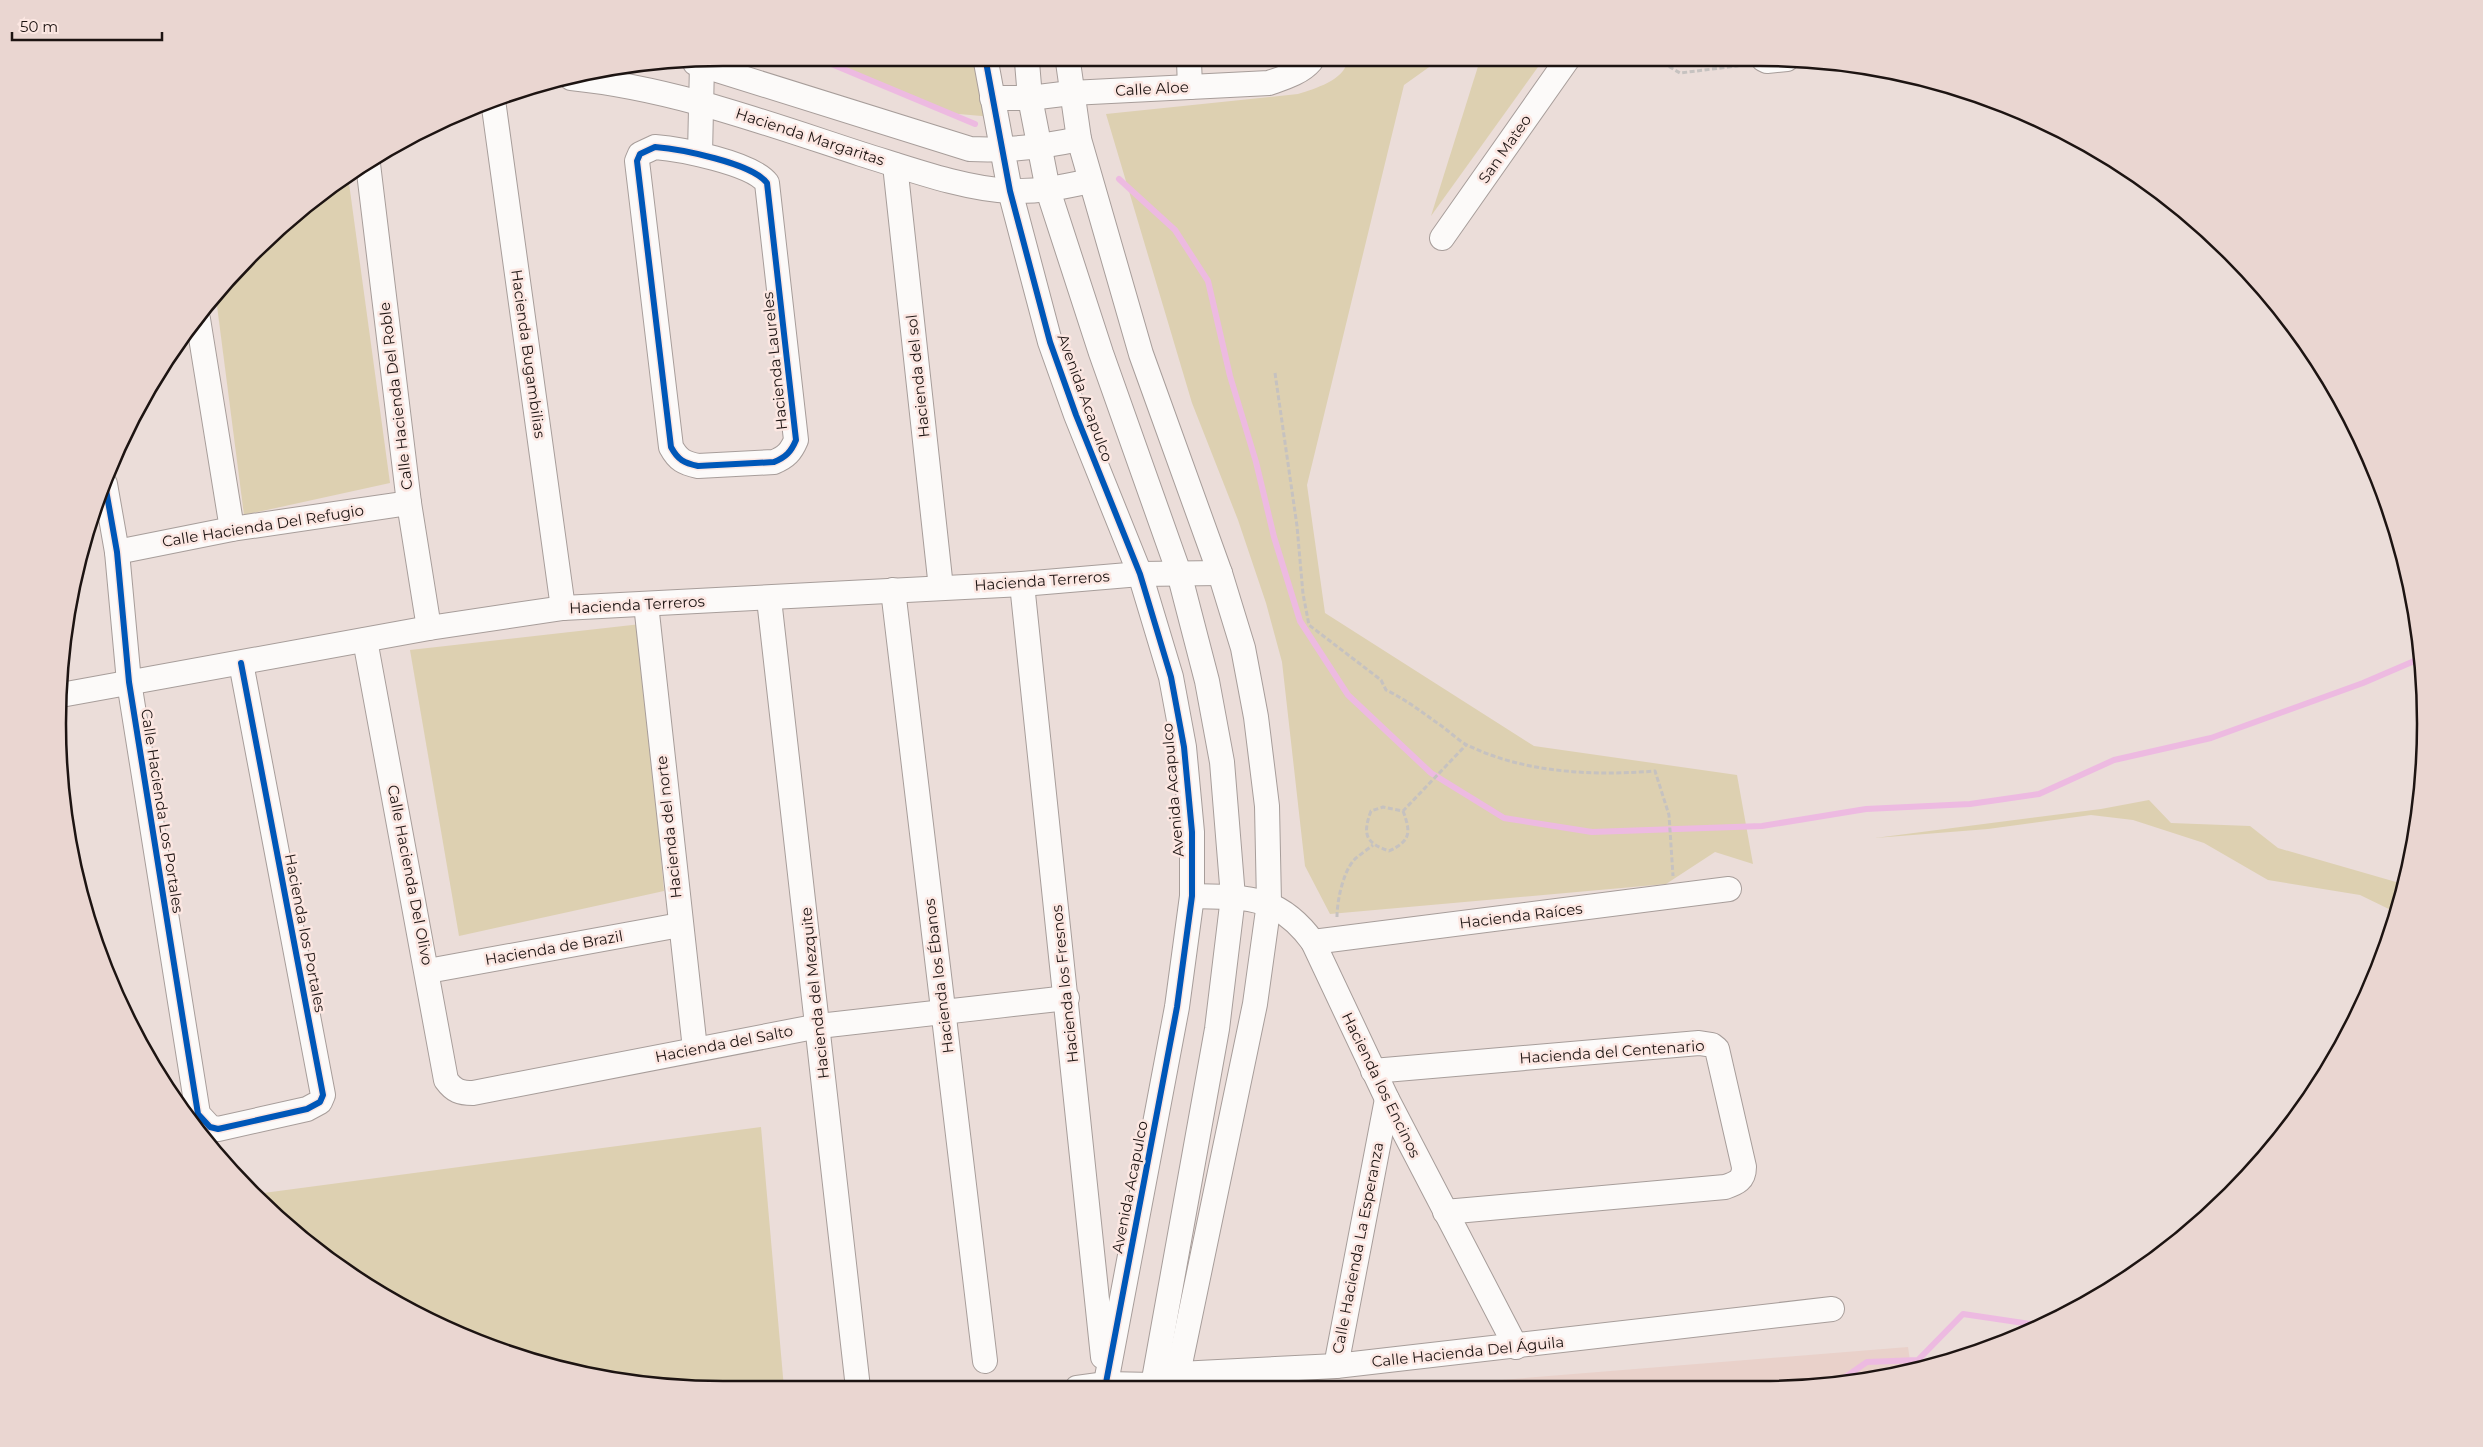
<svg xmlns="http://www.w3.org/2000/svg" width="2483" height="1447" viewBox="0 0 2483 1447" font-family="Montserrat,sans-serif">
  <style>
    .built { fill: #e9d1ca }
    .green { fill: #ddd0b1 }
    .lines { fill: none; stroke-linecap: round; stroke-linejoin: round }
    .stream { stroke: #edbae1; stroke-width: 6 }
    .minor-casing { stroke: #a79d9a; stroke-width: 26 }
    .path { stroke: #c6c2c0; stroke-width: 3; stroke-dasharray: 5 2.5; stroke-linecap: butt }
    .minor { stroke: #fcfaf9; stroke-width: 24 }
    .cycleway-casing { stroke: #fce7e2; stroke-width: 9 }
    .cycleway { stroke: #0057b8; stroke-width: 6 }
    .labels { text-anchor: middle; stroke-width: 5; stroke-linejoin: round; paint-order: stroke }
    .street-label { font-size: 15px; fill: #1d1412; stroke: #fce7e2 }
    .rim { fill: none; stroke: #1d1412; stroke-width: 2.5 }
  </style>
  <rect width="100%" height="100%" fill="#ebddd9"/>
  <path class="built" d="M1908,1347L1911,1367L1803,1388H1401Z"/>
  <g class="green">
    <path d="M1439,60L1404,85L1307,485L1325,613L1534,746L1737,775L1753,864L1715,852L1666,884L1330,914L1305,866L1282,662L1266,603L1238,520L1192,403L1106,114L1298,94C1314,89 1345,80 1347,61Z"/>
    <path d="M1480,60H1543L1431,216Z"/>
    <path d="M975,62L993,117L947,113L829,63Z"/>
    <path d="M348,176L390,483L244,515L216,298L252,253L318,195Z"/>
    <path d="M641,624L664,891L459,936L410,650Z"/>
    <path d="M2149,800L2171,823L2250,826L2278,848L2403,884L2395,912L2360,895L2268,880L2204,843L2133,820L2091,815L1988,829L1875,838L2101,809Z"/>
    <path d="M761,1127L784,1388H680L510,1354L354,1277L284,1224L256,1194Z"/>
  </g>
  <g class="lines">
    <g class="stream">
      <path d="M829,63L975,124"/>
      <path d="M1119,179L1175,230L1208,281L1230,376L1256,462L1274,537L1300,621L1348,695L1431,773L1504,818L1592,832L1762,826L1866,809L1970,804L2039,794L2114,760L2211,738L2363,683L2419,659"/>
      <path d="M1841,1380L1867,1362L1918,1360L1963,1314L2038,1325"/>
      <path d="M1759,1388L1841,1381"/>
    </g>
    <g class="minor-casing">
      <g id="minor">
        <path d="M1763,59L1767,61L1787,59"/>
        <path d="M1189,61L1190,87"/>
        <path d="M986,62L1010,191L1050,342L1076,415L1140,574L1171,677L1184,747L1192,832V896L1177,1007L1105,1388"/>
        <path d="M1027,62L1030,98L1048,190L1101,353L1179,573L1207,681L1222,762L1233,897L1217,1029L1153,1385"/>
        <path d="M1068,62L1079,139L1141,354L1220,573L1243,648L1256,717L1267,806L1269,903L1255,1004L1175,1388"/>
        <path d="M695,63L970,149C1008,151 1042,147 1079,139"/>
        <path d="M571,78C671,88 766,123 861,154C907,168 963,189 1011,191C1038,192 1063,187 1090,181"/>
        <path d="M992,98H1030L1071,93L1269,83C1283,78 1301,73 1311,61"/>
        <path d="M493,100L563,608"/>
        <path d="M655,147C680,149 752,163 767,183L796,440C791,452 786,457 774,462L698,466C684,463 678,460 671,447L637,161L640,154Z"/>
        <path d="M700,154L702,64"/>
        <path d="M368,164L409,503L429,628"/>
        <path d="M895,165L941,588"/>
        <path d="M1442,238L1567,60"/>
        <path d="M198,319L232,529"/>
        <path d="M105,484L117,552L129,682L198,1114L210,1127L218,1129L307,1109L320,1102L323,1095L241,663"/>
        <path d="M117,552L232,529L409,503"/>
        <path d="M1022,584L1103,1357"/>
        <path d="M893,590L985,1361"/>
        <path d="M769,599L858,1388"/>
        <path d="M646,604L695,1049"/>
        <path d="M365,640L446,1080C454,1091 460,1093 473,1093L819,1026L1067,998"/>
        <path d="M61,695L429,628L563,608L1022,584L1140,574L1220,573"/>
        <path d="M1192,896C1246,897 1279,895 1313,942L1387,1099L1516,1347"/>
        <path d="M1313,942L1729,889"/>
        <path d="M428,971L680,925"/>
        <path d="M1373,1071L1699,1043L1712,1045L1717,1049L1744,1167C1744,1180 1737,1183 1725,1187L1445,1212"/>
        <path d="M1336,1366L1387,1099"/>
        <path d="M1077,1388L1106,1384L1153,1385L1179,1374L1336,1366L1832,1309"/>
      </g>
    </g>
    <g class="path">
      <path d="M1656,59L1680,73L1737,66L1743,64"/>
      <path d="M1275,373L1297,526L1303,594L1309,625L1381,680L1386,690C1407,700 1424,714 1443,727C1451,733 1459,741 1467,745C1524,773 1593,776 1655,771L1669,815L1673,876"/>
      <path d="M1403,811C1411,832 1411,841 1389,851C1366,843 1362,835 1371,811L1383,807L1403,811L1466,745"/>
      <path d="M1337,917C1337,901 1343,872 1354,860C1359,855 1367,850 1373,845"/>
    </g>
    <use href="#minor" class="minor"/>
    <g class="cycleway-casing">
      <g id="cycleway">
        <path d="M986,62L1010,191L1050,342L1076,415L1140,574L1171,677L1184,747L1192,832V896L1177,1007L1105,1388"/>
        <path d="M655,147C680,149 752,163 767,183L796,440C791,452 786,457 774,462L698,466C684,463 678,460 671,447L637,161L640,154Z"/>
        <path d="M105,484L117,552L129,682L198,1114L210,1127L218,1129L307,1109L320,1102L323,1095L241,663"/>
      </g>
    </g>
    <use href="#cycleway" class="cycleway"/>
  </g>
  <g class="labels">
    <g class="street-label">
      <text transform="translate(1152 89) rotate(-3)" y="5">Calle Aloe</text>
      <text transform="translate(810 137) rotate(18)" y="5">Hacienda Margaritas</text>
      <text transform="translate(1505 149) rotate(-55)" y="5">San Mateo</text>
      <text transform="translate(528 354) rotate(82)" y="5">Hacienda Bugambilias</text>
      <text transform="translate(775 361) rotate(-96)" y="5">Hacienda Laureles</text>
      <text transform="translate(918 376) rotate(-96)" y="5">Hacienda del sol</text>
      <text transform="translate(396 396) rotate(-97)" y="5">Calle Hacienda Del Roble</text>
      <text transform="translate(1085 398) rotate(70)" y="5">Avenida Acapulco</text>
      <text transform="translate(263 526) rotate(-9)" y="5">Calle Hacienda Del Refugio</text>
      <text transform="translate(1042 581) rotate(-4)" y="5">Hacienda Terreros</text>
      <text transform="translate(637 605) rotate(-3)" y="5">Hacienda Terreros</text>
      <text transform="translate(1173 790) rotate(-95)" y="5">Avenida Acapulco</text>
      <text transform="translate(162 811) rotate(81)" y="5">Calle Hacienda Los Portales</text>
      <text transform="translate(669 827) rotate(-96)" y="5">Hacienda del norte</text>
      <text transform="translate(410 875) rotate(79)" y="5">Calle Hacienda Del Olivo</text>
      <text transform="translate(1521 916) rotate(-7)" y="5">Hacienda Raíces</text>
      <text transform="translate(305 933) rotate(79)" y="5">Hacienda los Portales</text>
      <text transform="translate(554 948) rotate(-10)" y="5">Hacienda de Brazil</text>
      <text transform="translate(939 976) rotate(-97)" y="5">Hacienda los Ébanos</text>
      <text transform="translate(1065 984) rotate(-96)" y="5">Hacienda los Fresnos</text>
      <text transform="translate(815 993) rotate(-96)" y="5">Hacienda del Mezquite</text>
      <text transform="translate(724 1044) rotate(-11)" y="5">Hacienda del Salto</text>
      <text transform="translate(1612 1052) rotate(-4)" y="5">Hacienda del Centenario</text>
      <text transform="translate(1381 1085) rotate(64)" y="5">Hacienda los Encinos</text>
      <text transform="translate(1130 1187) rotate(-79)" y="5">Avenida Acapulco</text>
      <text transform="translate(1358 1248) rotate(-79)" y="5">Calle Hacienda La Esperanza</text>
      <text transform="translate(1468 1352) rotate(-6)" y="5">Calle Hacienda Del Águila</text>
    </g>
  </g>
  <path d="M0 0H2483V1447H0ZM723 66H1760A657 657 0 0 1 2417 723V724A657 657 0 0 1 1760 1381H723A657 657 0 0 1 66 724V723A657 657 0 0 1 723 66Z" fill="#ead6d1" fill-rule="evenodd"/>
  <path class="rim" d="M723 66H1760A657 657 0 0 1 2417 723V724A657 657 0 0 1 1760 1381H723A657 657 0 0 1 66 724V723A657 657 0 0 1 723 66Z"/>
  <path d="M12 32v8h150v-8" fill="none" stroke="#1d1412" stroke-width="2.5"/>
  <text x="20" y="32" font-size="15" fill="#1d1412" stroke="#fce7e2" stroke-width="4" paint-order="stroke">50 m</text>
</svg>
